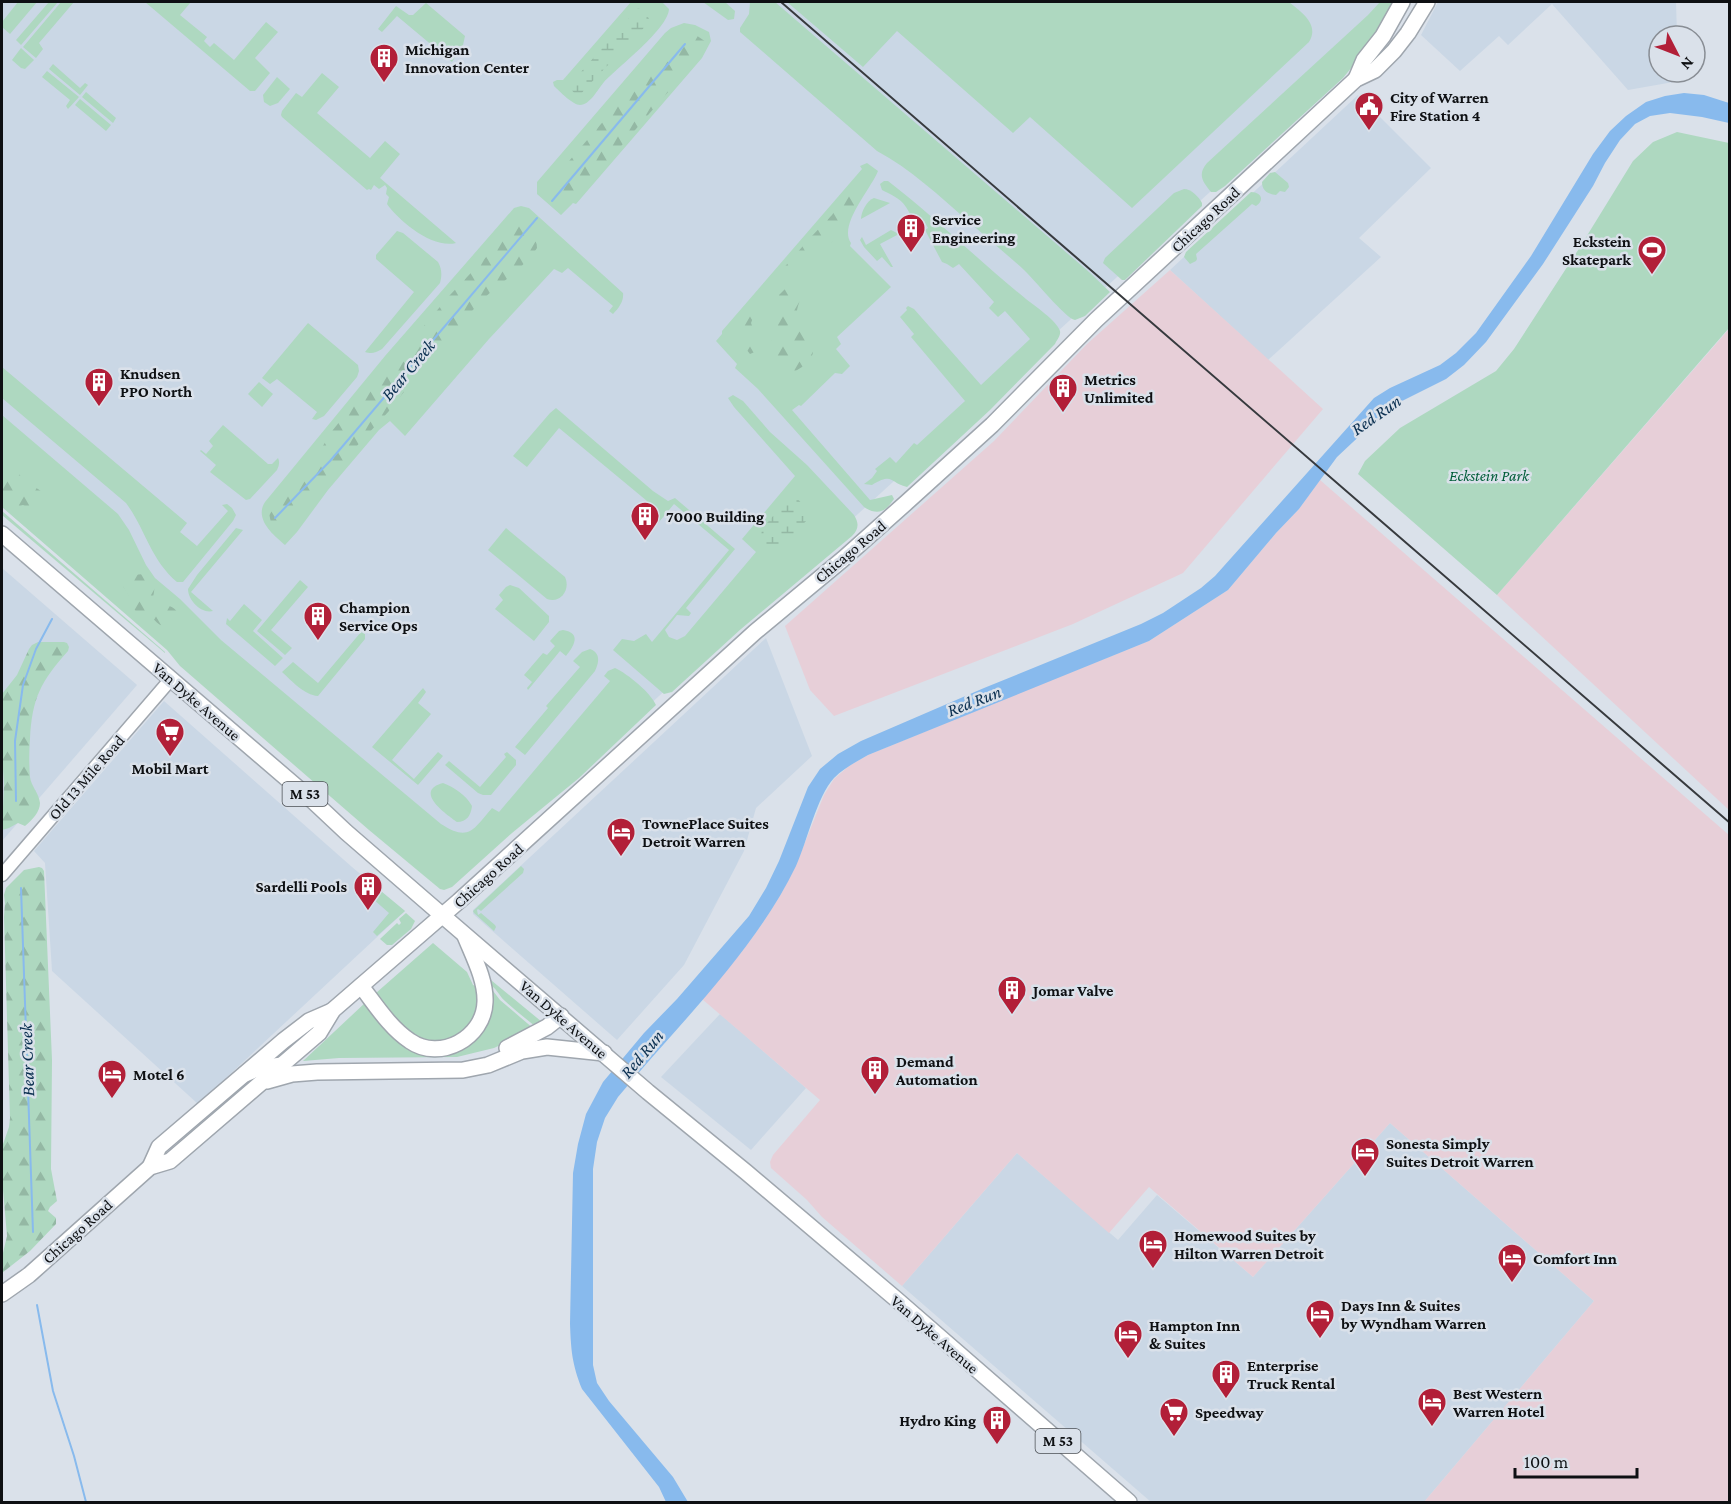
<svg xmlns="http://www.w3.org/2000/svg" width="1731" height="1504" viewBox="0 0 1731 1504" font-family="'Crimson Pro',serif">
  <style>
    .built { fill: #cad7e5 }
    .industrial { fill: #e7cfd8 }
    .green { fill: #aed8c0 }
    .forest { fill: url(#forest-firs) }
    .wetland { fill: url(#wetland-marsh) }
    .water { fill: #88baed }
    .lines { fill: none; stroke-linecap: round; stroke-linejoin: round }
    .stream { stroke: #88baed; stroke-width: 2 }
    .minor-casing { stroke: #9fa6ae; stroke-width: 15 }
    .major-casing { stroke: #9fa6ae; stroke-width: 18 }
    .minor { stroke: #fff; stroke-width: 12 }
    .major { stroke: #fff; stroke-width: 15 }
    .rail { stroke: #373a3e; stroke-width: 2 }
    .labels { text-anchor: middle; stroke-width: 5; stroke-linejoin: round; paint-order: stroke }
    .shield { fill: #dae1ea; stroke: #4b4f54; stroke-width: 1.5 }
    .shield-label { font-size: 15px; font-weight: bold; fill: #0e1013 }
    .poi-label { font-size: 16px; font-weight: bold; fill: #0e1013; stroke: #dae1ea; text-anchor: start }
    .street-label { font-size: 16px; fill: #0e1013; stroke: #dae1ea }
    .park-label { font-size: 16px; font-style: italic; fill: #005d39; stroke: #dae1ea }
    .water-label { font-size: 18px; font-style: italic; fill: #0a2f50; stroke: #dae1ea }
  </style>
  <defs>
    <pattern id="forest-firs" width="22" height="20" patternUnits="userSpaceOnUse" patternTransform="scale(1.5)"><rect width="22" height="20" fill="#aed8c0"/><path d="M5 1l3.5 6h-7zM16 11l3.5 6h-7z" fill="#94b8a4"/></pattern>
    <pattern id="wetland-marsh" width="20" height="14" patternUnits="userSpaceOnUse" patternTransform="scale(1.5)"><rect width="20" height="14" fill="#aed8c0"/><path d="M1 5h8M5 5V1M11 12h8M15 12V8" fill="none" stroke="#94b8a4"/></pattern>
  </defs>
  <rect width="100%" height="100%" fill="#dae1ea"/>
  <g class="built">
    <path d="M2,2H1394L1363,52L565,782L445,886L2,507Z"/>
    <path d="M1438,2H1676L1677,36H1659V72H1679V81L1628,90L1552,4L1508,45L1499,36L1460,71L1421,35Z"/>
    <path d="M1358,95L1431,168L1359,238L1381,257L1268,360L1170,270Z"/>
    <path d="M2,568L137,685L2,841Z"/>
    <path d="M766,638L812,756L756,808L744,851L684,965L617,1040L473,914V910Z"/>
    <path d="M164,701L352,867L405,911L198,1104L52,971L45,863L34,851Z"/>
    <path d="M720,1014L806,1088L751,1150L661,1077Z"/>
    <path d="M1390,1123L1594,1301L1424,1502H1151L902,1286L1017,1153L1118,1240L1157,1195L1253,1277Z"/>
  </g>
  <g class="industrial">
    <path d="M1170,270L1323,409L1183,573L1073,624L834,716L810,690L785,626L994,441L1087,344Z"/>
    <path d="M1729,329V810L1497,595Z"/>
    <path d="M1320,480L1729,835V1502H1424L1594,1301L1390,1123L1253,1277L1149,1187L1109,1233L1017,1153L902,1286L822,1217L807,1200L771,1168L770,1162L773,1155L820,1100L702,999L740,954L762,924L781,894L796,865L824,795L834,779L849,766L868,755L992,704L1149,641L1228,590L1276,533L1299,509Z"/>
  </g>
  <g class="green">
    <path d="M18,2H37L10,34L2,27V22Z"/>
    <path d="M49,2H58L21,45L16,40Z"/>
    <path d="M61,2H74L39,43L43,49L36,58L23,47Z"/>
    <path d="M145,2H191L180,15L207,37L204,41L210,47L214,43L234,60L266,22L278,32L255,58L270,73L255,91H250Z"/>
    <path d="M631,2H662L669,9C668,29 618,67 604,82C598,89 590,105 580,105C573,105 559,91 554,86L553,82L557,80H563Z"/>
    <path d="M703,2H725L735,11L734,19L728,20Z"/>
    <path d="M750,2H775L1089,272L1110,292L1085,316L1075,320C1065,318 1034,279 1023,269C1005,253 986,237 968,221C939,196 911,169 877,151L740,32V28L749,14Z"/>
    <path d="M787,2H1289C1301,12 1320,24 1309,42L1132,208L1030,117L1013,133L897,31L863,67Z"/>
    <path d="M1380,2H1395C1380,29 1363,54 1343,78L1225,186L1216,192H1211C1203,182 1197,175 1207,163L1368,15Z"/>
    <path d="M426,3L465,36L463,45L452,62L397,16L382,32L378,29L396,6L409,15H413Z"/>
    <path d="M684,23L695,25L709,32L711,41L702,58L576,204L573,203L561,215L537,194V182L665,33L671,28Z"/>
    <path d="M21,48L34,60L25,69L21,68L12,60Z"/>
    <path d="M53,64L80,88L85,83L88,85L80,95L49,69Z"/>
    <path d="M47,71L79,97L68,109L66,106L70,100L42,77Z"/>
    <path d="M322,73L339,87L317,113L370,158L385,141L400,154L380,178L456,243C433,249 400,222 387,204L389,197L386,194L387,188L385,185L379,189L374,185L371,190L369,189L367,190L282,117L281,115L282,111L296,93L302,97Z"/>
    <path d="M277,77L290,89L278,103L270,106L264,102L263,95Z"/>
    <path d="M86,92L116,118L113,123L82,97Z"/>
    <path d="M80,99L111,125L106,131L75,105Z"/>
    <path d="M1677,132L1729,143V328L1497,595L1358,474L1365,461L1400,428L1496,371L1514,349L1580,247L1633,161L1653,142Z"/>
    <path d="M867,163L878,171C871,189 838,225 851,243L850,246L891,287L837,337L841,344L836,349L850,366L842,374L835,373L801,406L799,405L792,410L870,500L892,495L894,499C885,512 878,516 864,507L758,389L735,368L737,364L716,341L722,334V331L862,169L860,166Z"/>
    <path d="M1275,172L1288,183L1289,187L1285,192L1280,191L1276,195C1268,194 1262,191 1262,182L1270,173Z"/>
    <path d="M884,181H888C936,218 979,261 1026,299C1035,306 1057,321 1060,331C1061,335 1057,340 1055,344L990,410L907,487C889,483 894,472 872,485L864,484L872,478L877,471L875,469L890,457L896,463L914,443L917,445L965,401L911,337L914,334L900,317L907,310L906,308L908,306L914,309L981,385L1030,339L1005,311L998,317L989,308L994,302L959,264L953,268L947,264L942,262L925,230L928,228L924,221L908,229V225L912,218C904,200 898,198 882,190L880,184Z"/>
    <path d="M1184,189C1191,189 1199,197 1202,203V206L1125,280H1122L1103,263L1105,258L1174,193Z"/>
    <path d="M1251,192C1261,192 1265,200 1256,206L1252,204L1196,254L1197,259L1196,261L1190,264L1184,257L1186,252Z"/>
    <path d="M874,198L890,203L861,219C861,212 867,200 874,198Z"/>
    <path d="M521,206L529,208L623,293C624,301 619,308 613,314L609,311L613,306L568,268L562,273L554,269L489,339L405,436L390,421L379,430L328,490L297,532L285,545C273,535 254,519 265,502L385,356L514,208Z"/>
    <path d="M891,230L899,234L880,244L893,267H891L882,257L877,261L864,247L860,240L862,237L866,245Z"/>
    <path d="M397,231L403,233L438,262C442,269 442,275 440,283L382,349C375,353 372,354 365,352L414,292L376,259V255Z"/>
    <path d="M308,323L358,365L359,371L357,377L324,416L316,420L312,419L317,412L277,379L270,384L262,378Z"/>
    <path d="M2,367L187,523L180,532L197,546L228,511L222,505L227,504L232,508L236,515L233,521L183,582H177C150,559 146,530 126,503L2,398Z"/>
    <path d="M259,382L273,394L262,407L248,394Z"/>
    <path d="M733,395L743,401L770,432L807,465L854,515C859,523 859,529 852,536L741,629L672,692L664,694L613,650L622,639L634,641L646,634L652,642L729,550L674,504L649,534L632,520L647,501L559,428L527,467L513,456L550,413L556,408L653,491L668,501L675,498L735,549L686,608L691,613L689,616L677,615L665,630L669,637L677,640L685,636L756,552L742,539L795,476L734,407L728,398Z"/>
    <path d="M2,415L118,514L129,530L146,565L155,578L180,599L221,640L441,824C469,842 473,830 492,808L499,812L610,681L604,676L608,671L615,668C628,674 651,693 656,705L579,778L512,833L452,887L444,890L440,889L369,830L180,666L167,650L2,507Z"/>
    <path d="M223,425L268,464H272L278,458C280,462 279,466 277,470L250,499L246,500L210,472L216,465L200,451L201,450L206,454L213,446L209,441Z"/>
    <path d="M2,511L165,652V653L2,515Z"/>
    <path d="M236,528L243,530L191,592L213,611C202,614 188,601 188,589L197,575Z"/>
    <path d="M506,528L565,577C571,590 560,604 547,599L488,550Z"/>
    <path d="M300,580L308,587L271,630L292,648L285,655L257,631Z"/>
    <path d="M510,585L519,588L549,616V622L534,641L495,609L503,600L499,595L506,587Z"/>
    <path d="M244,604L262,620L253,631L283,658L275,666L226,624L227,618L230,621Z"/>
    <path d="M563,630C582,633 574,646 566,656L560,651L528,690L527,688L532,682L524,675L543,653L547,655L555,646L550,641L559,631Z"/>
    <path d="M361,632L365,634V639L318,696C304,695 292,681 282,672L293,662L318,683Z"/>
    <path d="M590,649C601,653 599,663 595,671L525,755L515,747L548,708L546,706L580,667L573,661L582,652Z"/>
    <path d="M423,688L426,692L418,703L431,714L392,760L414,779L438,752L443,756L418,785L372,747Z"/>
    <path d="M507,752L516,760V765L491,795H483L478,793L445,765L449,761L480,787L506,757L504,754Z"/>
    <path d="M443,783C454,787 466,795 472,806C471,815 467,822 457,822C446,814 413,791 443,783Z"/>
    <path d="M521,866L524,869L523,873L481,911L478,909L477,910L478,915L481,913L495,925L496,927L494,931L474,913L473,911Z"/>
    <path d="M376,887L405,911L377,936L373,932L389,913L373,899L377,895L374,890Z"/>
    <path d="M406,913L415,921L411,929L392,945H387L380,939L397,923L399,925L401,923L399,919Z"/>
    <path d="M433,943L467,972L473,985L478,987C478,991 480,997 479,1001C478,1031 444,1050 417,1038C399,1030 389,1013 377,999L376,993Z"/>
    <path d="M486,976L542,1022L536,1027C526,1019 515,1010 505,1001C498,995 497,987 487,984Z"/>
    <path d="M490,987L500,1000L534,1029L494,1048L457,1057L339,1058L303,1061L366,1002L395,1033L461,1048Z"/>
  </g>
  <g class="forest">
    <path d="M687,33H693L706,42L701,54L583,190L572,201H563L552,191L563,168L677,36Z"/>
    <path d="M852,191H858V197L845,227L830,244L809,249L800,258L780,285L757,307L751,323L757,339V351L750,354L742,344V338L744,321L752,304L810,238L832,215L844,197Z"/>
    <path d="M520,223L530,228L536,237L537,248L533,254L517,271L493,290L480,302L428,361L389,411L322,484L295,520L286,526L280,527L271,523L269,513L272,505L312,464L332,431L363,393L412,340L450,295L486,257L509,227Z"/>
    <path d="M788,286L798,292C801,299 800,300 798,306C794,320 801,324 781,327L778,326L772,316L780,305L779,295Z"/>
    <path d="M794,328C801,328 801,330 805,335C821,352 811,362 794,372C786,370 784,364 777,360C753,346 781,334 794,328Z"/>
    <path d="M4,464C17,468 17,474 26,481C32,486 40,489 45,495C50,502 45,512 36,511C32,511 27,507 23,505L18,507L8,503L2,497V465Z"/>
    <path d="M144,574C154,579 156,587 153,597C160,607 173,602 179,615L169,628C159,627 154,619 147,613C131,614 132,605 128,594C125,588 122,587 122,580L133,575Z"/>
    <path d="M38,642H64L67,643L69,647L68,651C41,681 32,698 30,739C29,752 29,764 30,777C31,786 39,793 40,803C40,812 32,820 25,826L18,823L9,828L2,830L4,784L2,754V694L17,675L29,649L32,645Z"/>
    <path d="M39,867L42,868L44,871L52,1060L51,1169L57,1201L50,1207L48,1211L56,1218V1224L30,1251L2,1273V1257L7,1236L2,1178V1147L9,1127L10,1118L4,917L5,903L4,895L6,888L24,870Z"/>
  </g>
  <g class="wetland">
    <path d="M638,8L645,11L650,21C628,47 602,69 580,95L575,94L570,88L572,82Z"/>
    <path d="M791,495H794L796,497L810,513V517L779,549C762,557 760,542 762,529Z"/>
  </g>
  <path class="water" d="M1684,93L1704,95L1729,103V123L1702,117L1670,113L1650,116L1635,124L1620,140L1605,163L1593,186L1543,264L1486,342L1464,365L1446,379L1398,403L1384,413L1337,457L1299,509L1276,533L1228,590L1149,641L868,755C856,762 844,768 834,778C817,796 807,842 796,866C755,951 678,1025 618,1097L605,1118L597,1142L593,1169V1365L597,1383L609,1401L673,1477L688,1502H666L659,1487L582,1389C572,1364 571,1350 570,1324L573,1173L578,1144L586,1114L603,1082L644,1033L677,999L749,916L766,888L779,861L808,787L820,769L838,754L861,741L984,688L1141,624L1163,613L1201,588L1215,576L1374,398L1390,388L1440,365L1456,353L1476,333L1531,256L1593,154L1610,131L1626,116L1646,102L1665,96Z"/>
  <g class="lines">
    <g class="stream">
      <path d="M552,201L685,44"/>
      <path d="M275,518L330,461L537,218"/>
      <path d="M16,801L15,741L23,685L36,649L52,619"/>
      <path d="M21,888L33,1232"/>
      <path d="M37,1305L53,1391L74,1456L86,1502"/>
    </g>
    <g class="minor-casing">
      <path id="minor" d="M2,875L171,679"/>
    </g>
    <g class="major-casing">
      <g id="major">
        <path d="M1356,79L1364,60L1383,36L1402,2"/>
        <path d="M2,534L313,801L346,832L443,916L648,1092L746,1172L896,1299L1129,1502"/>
        <path d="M361,986C375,1004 390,1028 410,1041C440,1062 484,1038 485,1002C486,980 473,956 465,936"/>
        <path d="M507,1048L547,1027L561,1016"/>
        <path d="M245,1074L259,1068L282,1065"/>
        <path d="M267,1081L292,1074L317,1072L463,1070L488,1065L522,1051L547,1047L604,1053"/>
        <path d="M150,1167L159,1147L283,1041L309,1021L332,1011"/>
        <path d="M2,1294L29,1275L150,1167L170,1161L319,1033L333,1010L459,901L755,632L843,559L907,502L992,425L1096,320L1356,79L1375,70L1394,51L1408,33L1427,2"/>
      </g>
    </g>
    <use href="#minor" class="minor"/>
    <use href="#major" class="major"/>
    <path class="rail" d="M781,2L1730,823"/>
  </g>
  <defs>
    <g id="building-pin" transform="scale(1.5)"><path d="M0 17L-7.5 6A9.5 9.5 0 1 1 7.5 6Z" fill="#b21f38" stroke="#dae1ea"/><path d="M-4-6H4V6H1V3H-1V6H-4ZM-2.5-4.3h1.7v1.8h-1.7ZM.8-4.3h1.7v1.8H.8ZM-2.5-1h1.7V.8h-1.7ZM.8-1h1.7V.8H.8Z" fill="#fff"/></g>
    <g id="civic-pin" transform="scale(1.5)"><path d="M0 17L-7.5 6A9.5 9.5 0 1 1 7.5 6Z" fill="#b21f38" stroke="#dae1ea"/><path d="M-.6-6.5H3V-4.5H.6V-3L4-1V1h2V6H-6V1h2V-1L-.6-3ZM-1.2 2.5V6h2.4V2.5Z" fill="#fff"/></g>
    <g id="stadium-pin" transform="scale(1.5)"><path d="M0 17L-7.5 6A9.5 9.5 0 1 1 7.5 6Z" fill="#b21f38" stroke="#dae1ea"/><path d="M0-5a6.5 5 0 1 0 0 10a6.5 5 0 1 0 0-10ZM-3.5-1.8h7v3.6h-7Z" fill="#fff"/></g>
    <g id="supermarket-pin" transform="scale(1.5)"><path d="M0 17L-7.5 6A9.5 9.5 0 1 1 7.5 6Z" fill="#b21f38" stroke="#dae1ea"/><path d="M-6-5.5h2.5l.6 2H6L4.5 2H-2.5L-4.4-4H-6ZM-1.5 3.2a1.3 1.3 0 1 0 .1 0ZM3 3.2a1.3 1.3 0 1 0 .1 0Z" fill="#fff"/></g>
    <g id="hotel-pin" transform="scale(1.5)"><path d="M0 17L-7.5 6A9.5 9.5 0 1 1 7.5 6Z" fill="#b21f38" stroke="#dae1ea"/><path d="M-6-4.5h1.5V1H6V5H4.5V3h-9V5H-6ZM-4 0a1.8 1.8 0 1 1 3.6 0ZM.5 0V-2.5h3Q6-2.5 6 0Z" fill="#fff"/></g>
  </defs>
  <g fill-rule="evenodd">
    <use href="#building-pin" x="384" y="58"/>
    <use href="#civic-pin" x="1369" y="106"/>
    <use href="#building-pin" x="911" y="228"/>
    <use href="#stadium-pin" x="1652" y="250"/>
    <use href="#building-pin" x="99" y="382"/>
    <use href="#building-pin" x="1063" y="388"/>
    <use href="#building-pin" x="645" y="516"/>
    <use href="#building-pin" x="318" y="616"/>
    <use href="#supermarket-pin" x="170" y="732"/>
    <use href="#hotel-pin" x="621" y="832"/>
    <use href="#building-pin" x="368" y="886"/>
    <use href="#building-pin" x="1012" y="990"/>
    <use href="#building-pin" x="875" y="1070"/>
    <use href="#hotel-pin" x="112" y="1074"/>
    <use href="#hotel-pin" x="1365" y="1152"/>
    <use href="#hotel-pin" x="1153" y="1244"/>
    <use href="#hotel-pin" x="1512" y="1258"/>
    <use href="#hotel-pin" x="1320" y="1314"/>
    <use href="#hotel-pin" x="1128" y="1334"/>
    <use href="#building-pin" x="1226" y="1374"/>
    <use href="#hotel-pin" x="1432" y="1402"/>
    <use href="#supermarket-pin" x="1174" y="1412"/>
    <use href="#building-pin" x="997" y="1420"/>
  </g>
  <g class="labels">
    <g class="shield">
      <rect x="282.5" y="782" width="45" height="24" rx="4.5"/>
      <rect x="1035.5" y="1429" width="45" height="24" rx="4.5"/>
    </g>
    <g class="shield-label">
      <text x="305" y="799">M 53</text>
      <text x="1058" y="1446">M 53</text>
    </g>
    <g class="poi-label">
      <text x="405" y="55">Michigan<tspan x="405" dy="18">Innovation Center</tspan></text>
      <text x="1390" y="103">City of Warren<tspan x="1390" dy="18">Fire Station 4</tspan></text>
      <text x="932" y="225">Service<tspan x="932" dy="18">Engineering</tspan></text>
      <text x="1631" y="247" text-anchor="end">Eckstein<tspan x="1631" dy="18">Skatepark</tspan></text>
      <text x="120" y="379">Knudsen<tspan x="120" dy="18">PPO North</tspan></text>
      <text x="1084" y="385">Metrics<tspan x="1084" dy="18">Unlimited</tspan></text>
      <text x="666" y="522">7000 Building</text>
      <text x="339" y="613">Champion<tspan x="339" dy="18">Service Ops</tspan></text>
      <text x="170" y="774" text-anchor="middle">Mobil Mart</text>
      <text x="642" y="829">TownePlace Suites<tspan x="642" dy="18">Detroit Warren</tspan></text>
      <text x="347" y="892" text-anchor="end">Sardelli Pools</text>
      <text x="1033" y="996">Jomar Valve</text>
      <text x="896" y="1067">Demand<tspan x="896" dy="18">Automation</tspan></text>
      <text x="133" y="1080">Motel 6</text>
      <text x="1386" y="1149">Sonesta Simply<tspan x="1386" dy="18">Suites Detroit Warren</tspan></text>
      <text x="1174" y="1241">Homewood Suites by<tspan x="1174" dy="18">Hilton Warren Detroit</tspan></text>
      <text x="1533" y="1264">Comfort Inn</text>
      <text x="1341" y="1311">Days Inn &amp; Suites<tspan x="1341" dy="18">by Wyndham Warren</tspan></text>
      <text x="1149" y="1331">Hampton Inn<tspan x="1149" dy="18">&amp; Suites</tspan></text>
      <text x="1247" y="1371">Enterprise<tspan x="1247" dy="18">Truck Rental</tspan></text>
      <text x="1453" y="1399">Best Western<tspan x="1453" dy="18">Warren Hotel</tspan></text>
      <text x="1195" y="1418">Speedway</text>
      <text x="976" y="1426" text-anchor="end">Hydro King</text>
    </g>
    <g class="street-label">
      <text transform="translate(1205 219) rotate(-43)" y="6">Chicago Road</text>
      <text transform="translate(850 551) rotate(-40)" y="6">Chicago Road</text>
      <text transform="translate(197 701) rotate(41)" y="6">Van Dyke Avenue</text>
      <text transform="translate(86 777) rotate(-49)" y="6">Old 13 Mile Road</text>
      <text transform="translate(488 875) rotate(-42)" y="6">Chicago Road</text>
      <text transform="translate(564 1019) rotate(41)" y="6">Van Dyke Avenue</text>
      <text transform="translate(77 1231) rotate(-42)" y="6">Chicago Road</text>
      <text transform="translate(935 1334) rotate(41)" y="6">Van Dyke Avenue</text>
    </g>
    <g class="park-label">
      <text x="1489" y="481">Eckstein Park</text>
    </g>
    <g class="water-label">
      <text transform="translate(408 370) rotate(-50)" y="6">Bear Creek</text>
      <text transform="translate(1376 415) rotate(-35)" y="6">Red Run</text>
      <text transform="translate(974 701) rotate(-21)" y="6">Red Run</text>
      <text transform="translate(642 1054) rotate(-50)" y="6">Red Run</text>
      <text transform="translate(27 1060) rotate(-92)" y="6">Bear Creek</text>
    </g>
  </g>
  <rect width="1731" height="1504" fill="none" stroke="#0e1013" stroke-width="6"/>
  <g transform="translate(1677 54) rotate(132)"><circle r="28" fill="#dae1ea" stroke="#888d94" stroke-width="1.5"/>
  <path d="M0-4.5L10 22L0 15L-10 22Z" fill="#b21f38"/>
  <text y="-9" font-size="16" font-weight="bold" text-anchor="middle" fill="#0e1013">N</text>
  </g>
  <path d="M1515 1468v9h122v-9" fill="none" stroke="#0e1013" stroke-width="3"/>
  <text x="1524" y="1468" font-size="18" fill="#0e1013" stroke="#dae1ea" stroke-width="4.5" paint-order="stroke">100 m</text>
</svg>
